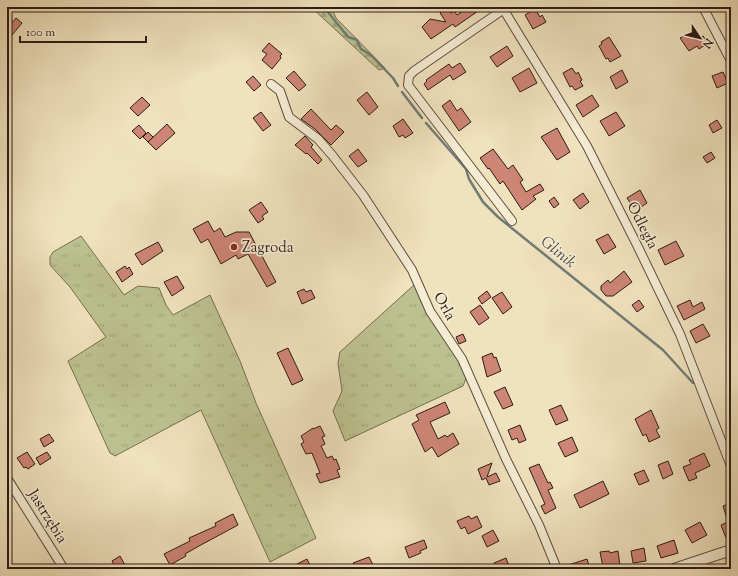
<svg xmlns="http://www.w3.org/2000/svg" width="738" height="576" viewBox="0 0 738 576" font-family="'Sorts Mill Goudy',serif">
  <style>
    .grass { fill: url(#grass-tufts); stroke: #756f52 }
    .forest { fill: url(#forest-firs); stroke: #756f52 }
    .lines { fill: none; stroke-linecap: round; stroke-linejoin: round }
    .stream { stroke: #717c77; stroke-width: 2.5 }
    .building { fill: #cd8576; stroke: #2e1c15 }
    .minor-casing { stroke: #5e4e3f; stroke-width: 10 }
    .tertiary-casing { stroke: #5e4e3f; stroke-width: 12 }
    .minor { stroke: #f5ecd4; stroke-width: 8 }
    .tertiary { stroke: #f5ecd4; stroke-width: 10 }
    .poi-dot { fill: #8f2418; stroke: #f5ecd4; stroke-width: 1.5 }
    .labels { text-anchor: middle; stroke-width: 3.5; stroke-linejoin: round; paint-order: stroke }
    .street-label { font-size: 15px; fill: #2e1c15; stroke: #f5ecd4 }
    .poi-label { font-size: 15px; fill: #2e1c15; stroke: #f5ecd4; text-anchor: start }
    .water-label { font-size: 16px; font-style: italic; fill: #4f4c46; stroke: #f5ecd4 }
  </style>
  <defs>
    <pattern id="grass-tufts" width="24" height="20" patternUnits="userSpaceOnUse"><rect width="24" height="20" fill="#bcc28f"/><path d="M3 7l-1-3M5 7V3M7 7l1-3M15 17l-1-3M17 17v-4M19 17l1-3" fill="none" stroke="#a2a67a"/></pattern>
    <pattern id="forest-firs" width="22" height="20" patternUnits="userSpaceOnUse"><rect width="22" height="20" fill="#bcc28f"/><path d="M5 1l3.5 6h-7zM16 11l3.5 6h-7z" fill="#a2a67a"/></pattern>
  </defs>
  <rect width="100%" height="100%" fill="#f0e2bd"/>
  <filter id="stains"><feTurbulence type="fractalNoise" baseFrequency=".005" numOctaves="4"/><feColorMatrix values="0 0 0 0 .2 0 0 0 0 .09 0 0 0 0 .02 0 0 0 .5 -.17"/></filter>
  <radialGradient id="worn" r=".72"><stop offset=".6" stop-color="#630" stop-opacity="0"/><stop offset="1" stop-color="#630" stop-opacity=".3"/></radialGradient>
  <g class="grass">
    <path d="M81,236L124,295L138,286L159,288L166,305L173,315L210,295L240,361L256,403L316,538L270,562L201,410L115,456L110,453L68,361L106,337L70,287L50,265V257L53,252Z"/>
    <path d="M415,284L467,376L463,386L345,441L333,411L342,391L338,363L340,352Z"/>
  </g>
  <path class="forest" d="M311,7H331L336,18L385,68L379,70Z"/>
  <g class="lines">
    <g class="stream">
      <path d="M324,7L348,37L357,40L361,49L371,55L393,78L398,86"/>
      <path d="M402,92L422,118"/>
      <path d="M426,123L466,169L469,179L483,202L498,217L663,350L693,383"/>
    </g>
  </g>
  <g class="building">
    <path d="M447,7L451,13L454,11L457,15L469,7H484L455,27L453,24L431,39L422,27L430,19L446,22L440,13Z"/>
    <path d="M535,9L540,17L542,15L546,22L533,29L525,15Z"/>
    <path d="M16,18L22,23L7,41V29Z"/>
    <path d="M690,32L696,40L703,36L708,43L699,49L697,46L689,51L680,38Z"/>
    <path d="M609,37L621,56L610,62L608,58L606,59L599,46L602,44L601,42Z"/>
    <path d="M269,43L282,54L280,56L281,58L272,69L262,60L267,54L262,51Z"/>
    <path d="M507,46L513,56L497,67L490,57Z"/>
    <path d="M460,63L466,72L453,80L450,75L428,90L424,84L427,81L426,80L449,64L452,68Z"/>
    <path d="M529,68L537,83L520,92L512,78Z"/>
    <path d="M572,68L576,74L578,72L582,80L580,81L583,86L575,90L572,86L570,87L563,73Z"/>
    <path d="M622,70L628,82L616,89L610,77Z"/>
    <path d="M294,71L306,85L299,91L286,78Z"/>
    <path d="M723,72L728,83L717,88L712,76Z"/>
    <path d="M253,76L261,85L254,91L246,82Z"/>
    <path d="M367,92L378,107L369,115L357,100Z"/>
    <path d="M592,95L599,106L583,117L576,105Z"/>
    <path d="M142,97L150,105L138,116L130,108Z"/>
    <path d="M450,100L457,111L461,108L471,122L459,131L442,106Z"/>
    <path d="M311,109L331,130L336,125L344,132L331,145L315,129L301,119Z"/>
    <path d="M261,112L271,125L263,131L253,118Z"/>
    <path d="M616,112L625,126L609,136L600,121Z"/>
    <path d="M403,119L413,133L405,138L403,135L399,137L393,126Z"/>
    <path d="M717,120L722,128L713,133L709,125Z"/>
    <path d="M167,124L175,133L156,150L148,142Z"/>
    <path d="M139,125L146,133L140,139L132,131Z"/>
    <path d="M557,128L570,152L557,160L541,137Z"/>
    <path d="M148,132L153,137L148,142L143,137Z"/>
    <path d="M305,136L313,145L311,147L322,160L318,164L307,153L306,154L295,145Z"/>
    <path d="M358,149L367,161L358,167L349,156Z"/>
    <path d="M493,149L508,169L513,165L523,180L520,182L526,192L540,184L544,190L533,196L536,199L522,210L503,181L500,184L489,168L488,169L480,158Z"/>
    <path d="M711,152L715,158L707,163L703,157Z"/>
    <path d="M640,190L647,203L641,207L640,203L633,207L627,198Z"/>
    <path d="M583,193L589,202L580,209L573,200Z"/>
    <path d="M554,197L559,204L554,208L549,201Z"/>
    <path d="M261,202L268,212L262,216L264,219L258,223L249,210Z"/>
    <path d="M208,221L214,232L220,228L225,237L236,232H249L276,282L267,287L248,254L238,259L236,255L221,264L208,239L201,243L193,229Z"/>
    <path d="M608,234L616,247L604,254L596,240Z"/>
    <path d="M676,241L684,256L665,265L658,250Z"/>
    <path d="M158,242L163,251L142,265L135,254Z"/>
    <path d="M125,266L127,269L129,267L133,274L122,282L116,272Z"/>
    <path d="M624,271L632,282L613,296H606L601,290V286L608,280L610,283Z"/>
    <path d="M177,276L184,288L172,296L164,282Z"/>
    <path d="M304,289L306,292L311,290L315,298L302,304L297,292Z"/>
    <path d="M487,291L491,297L482,304L478,298Z"/>
    <path d="M502,292L512,307L503,314L492,298Z"/>
    <path d="M639,300L644,307L637,312L632,305Z"/>
    <path d="M690,300L693,307L702,302L705,309L684,320L677,306Z"/>
    <path d="M480,305L489,318L479,325L470,312Z"/>
    <path d="M703,324L710,336L696,343L690,331Z"/>
    <path d="M463,334L466,341L459,344L456,337Z"/>
    <path d="M288,348L303,380L292,385L277,353Z"/>
    <path d="M492,353L494,358L496,357L501,371L487,377L482,357Z"/>
    <path d="M505,387L513,405L503,409L494,392Z"/>
    <path d="M445,402L450,413L430,422L438,439L445,435L447,437L453,433L459,444L438,457L432,447L425,452L412,424L419,420L416,415Z"/>
    <path d="M561,405L568,420L556,425L549,410Z"/>
    <path d="M651,410L659,428L656,430L660,437L649,442L646,434L643,436L635,419Z"/>
    <path d="M520,425L526,440L519,443L517,438L512,440L508,430Z"/>
    <path d="M320,426L325,436L322,437L325,444L321,446L327,458L332,456L334,460L336,459L340,469L337,470L340,477L320,483L316,474L320,473L312,453L306,454L301,444L304,442L301,436L313,428V429Z"/>
    <path d="M49,434L54,441L44,447L40,439Z"/>
    <path d="M572,437L578,451L565,457L558,443Z"/>
    <path d="M27,452L35,464L28,469L26,467L24,468L17,458Z"/>
    <path d="M47,452L51,458L40,465L36,458Z"/>
    <path d="M704,453L710,466L695,473L697,478L689,481L683,467L691,464L689,460Z"/>
    <path d="M668,461L673,474L663,479L658,465Z"/>
    <path d="M492,463L487,477L496,473L500,481L489,485L486,478L482,480L478,469Z"/>
    <path d="M539,464L548,483L550,482L553,488L548,490L556,508L545,514L541,506L545,504L529,468Z"/>
    <path d="M644,470L649,481L639,485L634,474Z"/>
    <path d="M603,481L609,494L580,508L574,495Z"/>
    <path d="M731,503V536L726,538L721,525L728,522L723,506Z"/>
    <path d="M233,514L238,525L199,546L185,554L186,556L170,565L164,554L190,541L189,538L216,526L215,523Z"/>
    <path d="M469,516L471,519L477,516L482,527L468,534L465,527L461,529L457,521Z"/>
    <path d="M700,522L707,535L692,543L685,530Z"/>
    <path d="M493,530L499,541L487,547L482,536Z"/>
    <path d="M424,540L427,548L420,551L421,553L409,558L405,547Z"/>
    <path d="M674,540L678,553L661,558L657,546Z"/>
    <path d="M644,548L646,561L633,563L631,551Z"/>
    <path d="M609,551L610,553L618,551L620,566L603,567L600,552Z"/>
    <path d="M120,556L127,569H106L114,565L112,561Z"/>
    <path d="M369,557L375,569H356L353,563Z"/>
    <path d="M506,558L510,569H496L494,563Z"/>
    <path d="M307,559L312,569H299L297,564Z"/>
    <path d="M587,559L590,569H562V567Z"/>
  </g>
  <g class="lines">
    <g class="minor-casing">
      <g id="minor">
        <path d="M502,7L587,146L638,247L680,334L731,466"/>
        <path d="M703,7L731,61"/>
        <path d="M504,9L414,71L409,76L408,85L512,221"/>
        <path d="M271,84L280,91L289,117L318,139L332,155L363,195L412,270L430,311L462,359L506,459L539,525L557,569"/>
        <path d="M7,478L64,569"/>
      </g>
    </g>
    <g class="tertiary-casing">
      <path id="tertiary" d="M674,569L731,550"/>
    </g>
    <use href="#minor" class="minor"/>
    <use href="#tertiary" class="tertiary"/>
  </g>
  <circle class="poi-dot" cx="234" cy="247" r="4"/>
  <g class="labels">
    <g class="street-label">
      <text transform="translate(643 225) rotate(63)" y="5">Odległa</text>
      <text transform="translate(445 306) rotate(61)" y="5">Orla</text>
      <text transform="translate(48 516) rotate(58)" y="5">Jastrzębia</text>
    </g>
    <g class="poi-label">
      <text x="242" y="252">Zagroda</text>
    </g>
    <g class="water-label">
      <text transform="translate(559 251) rotate(39)" y="6">Glinik</text>
    </g>
  </g>
  <rect width="738" height="576" fill="none" stroke="#f0e2bd" stroke-width="24"/>
  <rect x="8" y="8" width="722" height="560" fill="none" stroke="#2e1c15" stroke-width="2"/>
  <rect x="12" y="12" width="714" height="552" fill="none" stroke="#2e1c15"/>
  <g transform="translate(700 38) rotate(125)" stroke="#f5ecd4" stroke-width="3" paint-order="stroke">
  <path d="M0-3L7 15L0 10L-7 15Z" fill="#2e1c15"/>
  <text y="-6" font-size="11" font-weight="bold" text-anchor="middle" fill="#2e1c15">N</text>
  </g>
  <path d="M20 36v6h126v-6" fill="none" stroke="#2e1c15" stroke-width="2"/>
  <text x="26" y="36" font-size="12" fill="#2e1c15" stroke="#f5ecd4" stroke-width="3" paint-order="stroke">100 m</text>
  <rect width="100%" height="100%" filter="url(#stains)"/>
  <rect width="100%" height="100%" fill="url(#worn)"/>
</svg>
